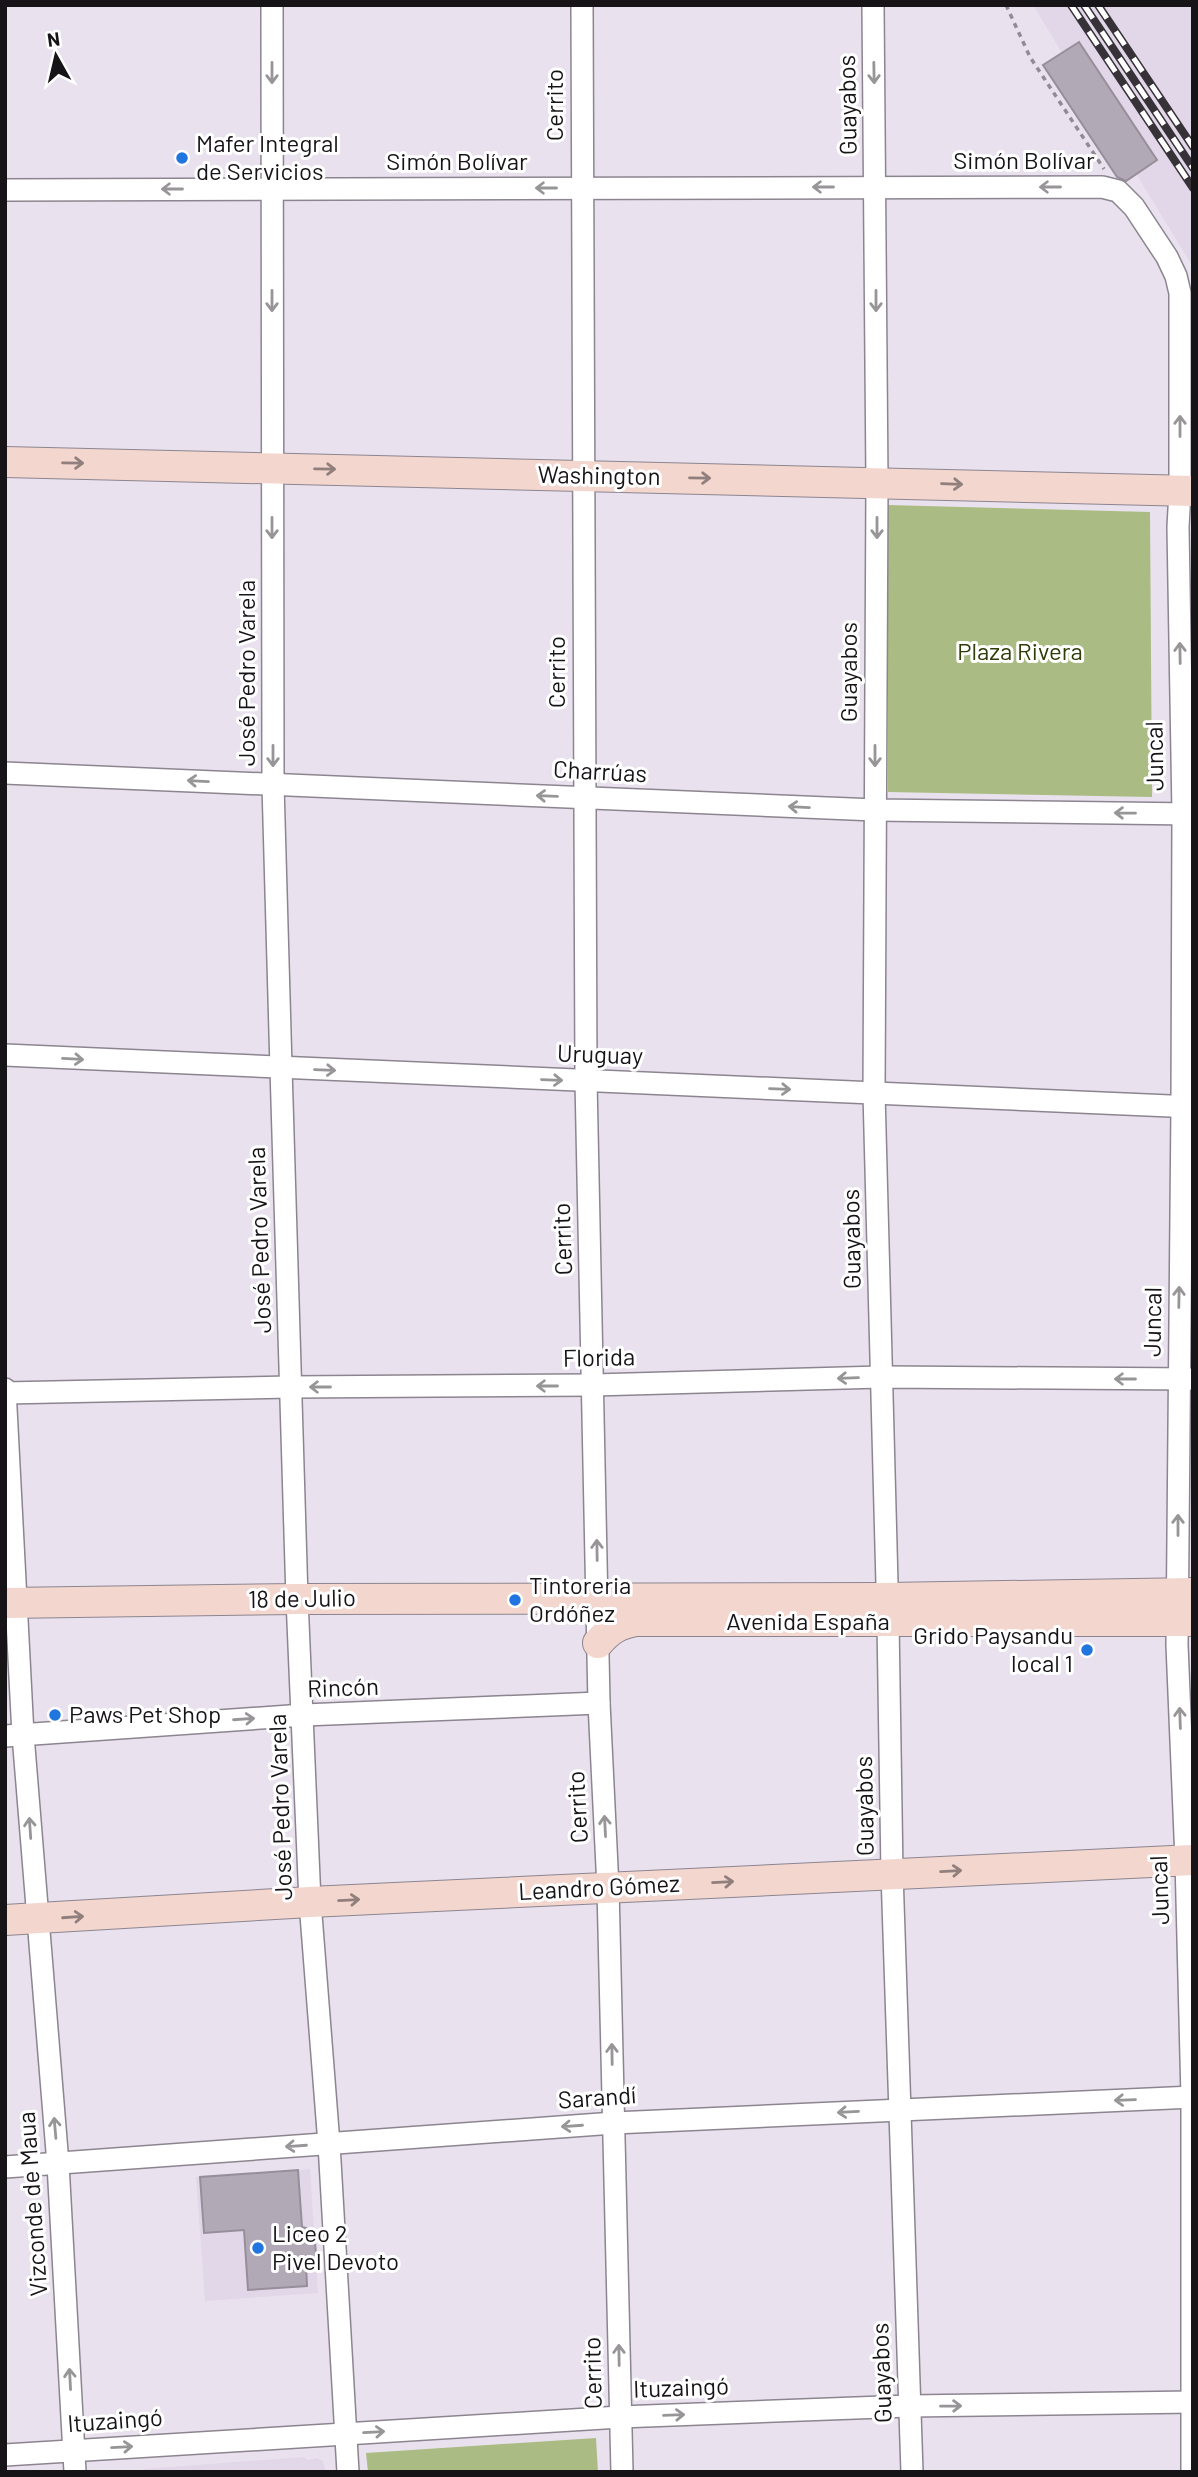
<svg xmlns="http://www.w3.org/2000/svg" width="1198" height="2477" viewBox="0 0 1198 2477" font-family="Barlow,sans-serif">
  <style>
    .built { fill: #e2d6e9 }
    .green { fill: #aabc83 }
    .building { fill: #b1a9b5; stroke: #968f9a; stroke-width: 2 }
    .lines { fill: none; stroke-linecap: round; stroke-linejoin: round }
    .street-casing { stroke: #8c8590; stroke-width: 24 }
    .secondary-casing { stroke: #8c8590; stroke-width: 32 }
    .path { stroke: #918c94; stroke-width: 3.5; stroke-dasharray: 5 5; stroke-linecap: butt }
    .street { stroke: #fff; stroke-width: 21 }
    .secondary { stroke: #f3d6ce; stroke-width: 30 }
    .rail-casing { stroke: #363237; stroke-width: 8 }
    .rail { stroke: #fff; stroke-width: 5; stroke-dasharray: 16; stroke-linecap: butt }
    .oneway { stroke: #979597 }
    .oneway2 { stroke: #907f7c }
    .poi-dot { fill: #2075df; stroke: #fff; stroke-width: 2.5 }
    .labels { text-anchor: middle; stroke-width: 6; stroke-linejoin: round; paint-order: stroke }
    .street-label { font-size: 24px; fill: #171418; stroke: #fff }
    .poi-label { font-size: 24px; fill: #171418; stroke: #fff; text-anchor: start }
    .park-label { font-size: 24px; fill: #303c08; stroke: #fff }
  </style>
  <rect width="100%" height="100%" fill="#e9e2ee"/>
  <g class="built">
    <path d="M1033,5H1193V267Z"/>
    <path d="M310,2169L318,2293L205,2301L196,2177Z"/>
    <path d="M304,2457L308,2460L316,2458L323,2461L326,2472H144V2469Z"/>
  </g>
  <g class="green">
    <path d="M888,505L1150,512L1152,797L888,792Z"/>
    <path d="M596,2438L598,2472H368L366,2453Z"/>
  </g>
  <g class="building">
    <path d="M1079,42L1157,160L1126,181L1117,177L1043,65Z"/>
    <path d="M298,2170L302,2227L314,2230L317,2266L306,2264L307,2286L248,2290L244,2230L204,2233L200,2177Z"/>
  </g>
  <g class="lines">
    <g class="street-casing">
      <g id="street">
        <path d="M272,5L273,785L281,1068L297,1599L310,1902L329,2144L348,2472"/>
        <path d="M582,5L586,1081L599,1703L608,1888L622,2472"/>
        <path d="M873,5L877,482L874,1093L888,1622L892,1873L912,2472"/>
        <path d="M5,190L1102,187L1118,191L1134,207L1167,257L1176,276L1180,293V491L1178,527L1183,814L1182,1107L1177,1645L1186,1860L1192,2097V2472"/>
        <path d="M5,773L875,810L1193,814"/>
        <path d="M5,1055L1193,1107"/>
        <path d="M5,1389L23,1735L58,2164L75,2472"/>
        <path d="M5,1393L291,1387L594,1385L881,1377L1193,1379"/>
        <path d="M5,1736L304,1715L599,1703"/>
        <path d="M5,2167L614,2123L1193,2097"/>
        <path d="M5,2455L620,2417L909,2406L1193,2402"/>
      </g>
    </g>
    <g class="secondary-casing">
      <g id="secondary">
        <path d="M5,462L1193,491"/>
        <path d="M5,1603L297,1599L887,1598L1193,1593"/>
        <path d="M598,1643C610,1629 619,1624 636,1621H1193"/>
        <path d="M5,1920L310,1902L1193,1860"/>
      </g>
    </g>
    <path class="path" d="M1006,5L1030,57L1104,169"/>
    <use href="#street" class="street"/>
    <use href="#secondary" class="secondary"/>
    <g class="rail-casing">
      <g id="rail">
        <path d="M1071,5L1193,188"/>
        <path d="M1084,5L1193,168"/>
        <path d="M1098,5L1193,147"/>
      </g>
    </g>
    <use href="#rail" class="rail"/>
  </g>
  <defs><path id="oneway-shaft" d="M-6 0H5M1.5-3L5.5 0L1.5 3" fill="none" stroke-width="1.6" stroke-linecap="round" stroke-linejoin="round" transform="scale(1.75)"/></defs>
  <g class="oneway">
    <use href="#oneway-shaft" transform="translate(272 73) rotate(90)"/>
    <use href="#oneway-shaft" transform="translate(874 73) rotate(89)"/>
    <use href="#oneway-shaft" transform="translate(823 187) rotate(180)"/>
    <use href="#oneway-shaft" transform="translate(1050 187) rotate(180)"/>
    <use href="#oneway-shaft" transform="translate(546 188) rotate(180)"/>
    <use href="#oneway-shaft" transform="translate(172 189) rotate(180)"/>
    <use href="#oneway-shaft" transform="translate(272 301) rotate(90)"/>
    <use href="#oneway-shaft" transform="translate(876 301) rotate(90)"/>
    <use href="#oneway-shaft" transform="translate(1180 426) rotate(-90)"/>
    <use href="#oneway-shaft" transform="translate(272 528) rotate(90)"/>
    <use href="#oneway-shaft" transform="translate(877 528) rotate(90)"/>
    <use href="#oneway-shaft" transform="translate(1180 653) rotate(-91)"/>
    <use href="#oneway-shaft" transform="translate(273 756) rotate(90)"/>
    <use href="#oneway-shaft" transform="translate(875 756) rotate(90)"/>
    <use href="#oneway-shaft" transform="translate(198 781) rotate(-177)"/>
    <use href="#oneway-shaft" transform="translate(547 796) rotate(-178)"/>
    <use href="#oneway-shaft" transform="translate(799 807) rotate(-177)"/>
    <use href="#oneway-shaft" transform="translate(1125 813) rotate(-179)"/>
    <use href="#oneway-shaft" transform="translate(73 1059) rotate(3)"/>
    <use href="#oneway-shaft" transform="translate(325 1070) rotate(2)"/>
    <use href="#oneway-shaft" transform="translate(552 1080) rotate(2)"/>
    <use href="#oneway-shaft" transform="translate(780 1089) rotate(2)"/>
    <use href="#oneway-shaft" transform="translate(1179 1297) rotate(-89)"/>
    <use href="#oneway-shaft" transform="translate(848 1378) rotate(178)"/>
    <use href="#oneway-shaft" transform="translate(1125 1379) rotate(-180)"/>
    <use href="#oneway-shaft" transform="translate(547 1386) rotate(180)"/>
    <use href="#oneway-shaft" transform="translate(320 1387) rotate(180)"/>
    <use href="#oneway-shaft" transform="translate(1178 1525) rotate(-90)"/>
    <use href="#oneway-shaft" transform="translate(597 1550) rotate(-91)"/>
    <use href="#oneway-shaft" transform="translate(1180 1718) rotate(-92)"/>
    <use href="#oneway-shaft" transform="translate(244 1719) rotate(-4)"/>
    <use href="#oneway-shaft" transform="translate(605 1826) rotate(-93)"/>
    <use href="#oneway-shaft" transform="translate(30 1828) rotate(-94)"/>
    <use href="#oneway-shaft" transform="translate(612 2054) rotate(-91)"/>
    <use href="#oneway-shaft" transform="translate(1125 2100) rotate(178)"/>
    <use href="#oneway-shaft" transform="translate(848 2112) rotate(177)"/>
    <use href="#oneway-shaft" transform="translate(572 2126) rotate(176)"/>
    <use href="#oneway-shaft" transform="translate(55 2128) rotate(-95)"/>
    <use href="#oneway-shaft" transform="translate(296 2146) rotate(176)"/>
    <use href="#oneway-shaft" transform="translate(619 2355) rotate(-91)"/>
    <use href="#oneway-shaft" transform="translate(70 2379) rotate(-93)"/>
    <use href="#oneway-shaft" transform="translate(951 2406) rotate(-1)"/>
    <use href="#oneway-shaft" transform="translate(674 2415) rotate(-2)"/>
    <use href="#oneway-shaft" transform="translate(374 2432) rotate(-3)"/>
    <use href="#oneway-shaft" transform="translate(122 2447) rotate(-3)"/>
  </g>
  <g class="oneway2">
    <use href="#oneway-shaft" transform="translate(73 463) rotate(1)"/>
    <use href="#oneway-shaft" transform="translate(325 469) rotate(1)"/>
    <use href="#oneway-shaft" transform="translate(700 478) rotate(1)"/>
    <use href="#oneway-shaft" transform="translate(952 484) rotate(2)"/>
    <use href="#oneway-shaft" transform="translate(951 1871) rotate(-3)"/>
    <use href="#oneway-shaft" transform="translate(723 1882) rotate(-3)"/>
    <use href="#oneway-shaft" transform="translate(349 1900) rotate(-3)"/>
    <use href="#oneway-shaft" transform="translate(73 1917) rotate(-4)"/>
  </g>
  <g class="poi-dot">
    <circle cx="182" cy="158" r="7"/>
    <circle cx="515" cy="1600" r="7"/>
    <circle cx="1087" cy="1650" r="7"/>
    <circle cx="55" cy="1715" r="7"/>
    <circle cx="258" cy="2248" r="7"/>
  </g>
  <g class="labels">
    <g class="street-label">
      <text transform="translate(555 105) rotate(-90)" y="8">Cerrito</text>
      <text transform="translate(848 105) rotate(-91)" y="8">Guayabos</text>
      <text x="1024" y="169">Simón Bolívar</text>
      <text x="457" y="170">Simón Bolívar</text>
      <text transform="translate(599 476) rotate(1)" y="8">Washington</text>
      <text transform="translate(557 672) rotate(-90)" y="8">Cerrito</text>
      <text transform="translate(849 672) rotate(-90)" y="8">Guayabos</text>
      <text transform="translate(247 673) rotate(-90)" y="8">José Pedro Varela</text>
      <text transform="translate(1155 756) rotate(-91)" y="8">Juncal</text>
      <text transform="translate(600 772) rotate(3)" y="8">Charrúas</text>
      <text transform="translate(600 1055) rotate(2)" y="8">Uruguay</text>
      <text transform="translate(563 1239) rotate(-92)" y="8">Cerrito</text>
      <text transform="translate(852 1239) rotate(-91)" y="8">Guayabos</text>
      <text transform="translate(260 1240) rotate(-92)" y="8">José Pedro Varela</text>
      <text transform="translate(1153 1322) rotate(-89)" y="8">Juncal</text>
      <text transform="translate(599 1358) rotate(-1)" y="8">Florida</text>
      <text transform="translate(302 1599) rotate(-1)" y="8">18 de Julio</text>
      <text x="808" y="1630">Avenida España</text>
      <text transform="translate(343 1688) rotate(-2)" y="8">Rincón</text>
      <text transform="translate(865 1806) rotate(-91)" y="8">Guayabos</text>
      <text transform="translate(281 1807) rotate(-92)" y="8">José Pedro Varela</text>
      <text transform="translate(578 1807) rotate(-93)" y="8">Cerrito</text>
      <text transform="translate(599 1888) rotate(-3)" y="8">Leandro Gómez</text>
      <text transform="translate(1160 1890) rotate(-92)" y="8">Juncal</text>
      <text transform="translate(597 2098) rotate(-4)" y="8">Sarandí</text>
      <text transform="translate(33 2204) rotate(-94)" y="8">Vizconde de Maua</text>
      <text transform="translate(593 2373) rotate(-91)" y="8">Cerrito</text>
      <text transform="translate(882 2373) rotate(-92)" y="8">Guayabos</text>
      <text transform="translate(681 2388) rotate(-2)" y="8">Ituzaingó</text>
      <text transform="translate(115 2421) rotate(-4)" y="8">Ituzaingó</text>
    </g>
    <g class="poi-label">
      <text x="196" y="152">Mafer Integral<tspan x="196" dy="28">de Servicios</tspan></text>
      <text x="529" y="1594">Tintoreria<tspan x="529" dy="28">Ordóñez</tspan></text>
      <text x="1073" y="1644" text-anchor="end">Grido Paysandu<tspan x="1073" dy="28">local 1</tspan></text>
      <text x="69" y="1723">Paws Pet Shop</text>
      <text x="272" y="2242">Liceo 2<tspan x="272" dy="28">Pivel Devoto</tspan></text>
    </g>
    <g class="park-label">
      <text x="1020" y="660">Plaza Rivera</text>
    </g>
  </g>
  <rect width="1198" height="2477" fill="none" stroke="#171418" stroke-width="14"/>
  <g transform="translate(56 56) rotate(352)" stroke="#ffffff" stroke-width="5" paint-order="stroke">
  <path d="M0-5L12 26L0 18L-12 26Z" fill="#171418"/>
  <text y="-10" font-size="19" font-weight="bold" text-anchor="middle" fill="#171418">N</text>
  </g>
</svg>
